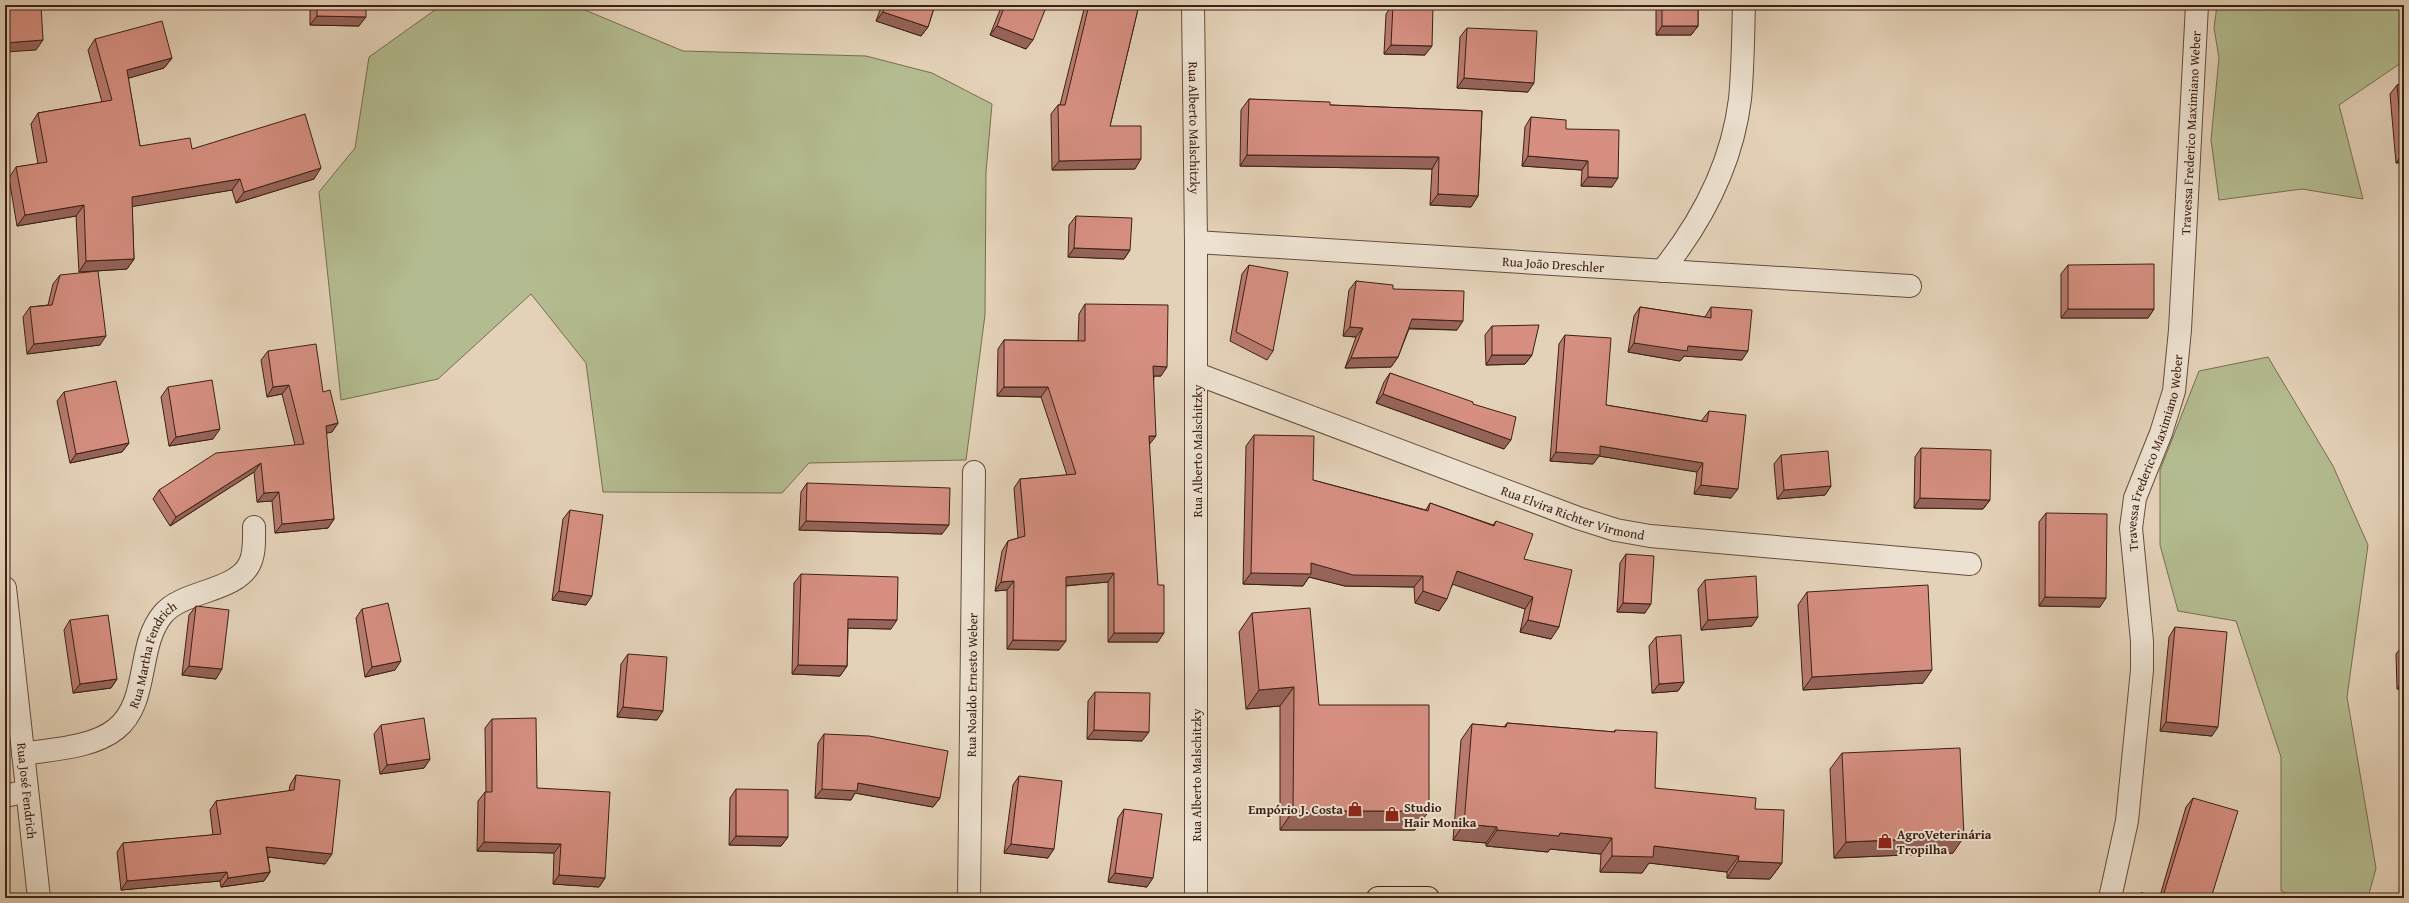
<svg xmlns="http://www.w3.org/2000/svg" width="2409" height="903" viewBox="0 0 2409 903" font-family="'Gentium Book Plus',serif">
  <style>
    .green { fill: #b3bc90; stroke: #786e52 }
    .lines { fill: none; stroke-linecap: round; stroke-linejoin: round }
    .minor-casing { stroke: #664c3e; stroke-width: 24 }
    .major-casing { stroke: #3c2015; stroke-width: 24 }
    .minor { stroke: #ede2d1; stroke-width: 22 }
    .major { stroke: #e4d2b8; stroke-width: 22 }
    .wall { fill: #b87b6f; stroke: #3c2015 }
    .shaded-wall { fill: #96645a; stroke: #3c2015 }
    .building { fill: #d68f81; stroke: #3c2015 }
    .labels { text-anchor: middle; stroke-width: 4; stroke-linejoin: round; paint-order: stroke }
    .street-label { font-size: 13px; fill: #3c2015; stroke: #ede2d1 }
    .poi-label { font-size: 13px; font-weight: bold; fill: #3c2015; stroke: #ede2d1; text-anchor: start }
  </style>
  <rect width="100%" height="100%" fill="#e4d2b8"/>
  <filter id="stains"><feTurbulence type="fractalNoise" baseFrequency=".005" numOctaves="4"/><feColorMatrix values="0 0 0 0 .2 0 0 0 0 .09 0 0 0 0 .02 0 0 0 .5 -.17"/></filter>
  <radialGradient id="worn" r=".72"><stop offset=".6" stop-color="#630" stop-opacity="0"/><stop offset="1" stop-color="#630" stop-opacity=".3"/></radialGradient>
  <g class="green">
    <path d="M442,5H573L683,51L866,56L932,73L992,104L986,172L985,315L966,460L809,463L782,493L603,492L586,363L531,294L438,379L341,400L319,192L355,148L369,57Z"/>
    <path d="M2217,5H2404V61L2339,105L2363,199L2302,189L2219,200L2211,140L2219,58L2214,28Z"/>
    <path d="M2268,357L2333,466L2368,545L2347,697L2376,868L2368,898H2296L2281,891V757L2236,621L2178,611L2160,545V470L2199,371Z"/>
  </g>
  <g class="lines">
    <g class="minor-casing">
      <g id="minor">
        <path id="s1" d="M1193,5L1196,242V898"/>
        <path id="s2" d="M1196,242L1910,286"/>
        <path d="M1662,271C1703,220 1732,164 1740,99C1743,68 1743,36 1744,5"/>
        <path id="s3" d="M1197,374L1578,518L1616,530L1650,536L1970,564"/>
        <path id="s4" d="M5,588L39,898"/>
        <path id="s5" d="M23,754C53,749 92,748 116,729C150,702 136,646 163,614C183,590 237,592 250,563C255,552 254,539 254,527"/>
        <path d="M5,796L27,791"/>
        <path id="s6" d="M969,898L974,472"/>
        <path id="s7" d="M2110,898L2127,821L2142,670V641L2131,528L2135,498L2161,433L2174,391L2180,330L2197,5"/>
      </g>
    </g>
    <g class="major-casing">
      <path id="major" d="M1378,898H1428"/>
    </g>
    <use href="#minor" class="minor"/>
    <use href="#major" class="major"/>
  </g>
  <g class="wall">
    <path d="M310,5H366L359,26L310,25Z"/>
    <path d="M882,5H935L928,27L921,36L876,21Z"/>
    <path d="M1002,5H1047L1026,49L990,35Z"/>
    <path d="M1085,5H1139L1110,126L1135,169L1052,170L1051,114L1058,105H1060Z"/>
    <path d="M1392,5H1406L1425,55L1384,54L1386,14Z"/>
    <path d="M1656,5H1698V26L1691,35H1656Z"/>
    <path d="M1467,28L1528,92L1457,88L1460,37Z"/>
    <path d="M95,39L172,58L164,68L128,78L140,146L192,149L314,179L236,203L232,190L132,206L134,259L127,269L79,272L76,216L17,226L9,178L16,167L38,164L31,124L38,113L102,102L88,50Z"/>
    <path d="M2404,84V162L2396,163L2390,94L2397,85Z"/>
    <path d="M1249,99L1330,105L1482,111L1478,196L1471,207L1430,205L1432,169L1240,166L1241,110Z"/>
    <path d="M1531,117L1566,129L1612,187L1581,186L1582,170L1522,166L1525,127Z"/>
    <path d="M1076,216L1130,250L1124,259L1068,257L1069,225Z"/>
    <path d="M2404,242V277H2401V246Z"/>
    <path d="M1249,265L1273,351L1267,360L1230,341L1242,274Z"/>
    <path d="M2068,265L2154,309L2148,318H2061V274Z"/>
    <path d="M60,275L100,345L27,354L23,317L30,307L48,305L53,284Z"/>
    <path d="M1356,281L1393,289L1457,330L1409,329L1398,357L1391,367L1345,368L1356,337L1343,336L1349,290Z"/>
    <path d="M1085,304L1161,376H1154L1149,445L1158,642H1108V582L1066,586L1059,650L1007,649V590L995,591L1002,551L1008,541L1018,538L1014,488L1020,479L1067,475L1041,397L997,396L998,349L1004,340L1078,341L1079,314Z"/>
    <path d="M1640,307L1705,317L1711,307L1742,360L1684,356L1680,361L1628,352L1634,316Z"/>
    <path d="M1492,326L1532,355L1525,364L1486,365L1485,335Z"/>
    <path d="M1565,335L1606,405L1702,421V420L1709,411L1731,498L1694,494L1697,472L1599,456L1593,464L1550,461L1559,344Z"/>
    <path d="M268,351L323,392L338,423L332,432L326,433L334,519L328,528L275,533L272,501L257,502L254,472L170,526L153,499L159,490L295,445L282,394L267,397L261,360Z"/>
    <path d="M1390,373L1473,404L1504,449L1376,403L1384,382Z"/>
    <path d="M168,387L213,439L169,446L161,397Z"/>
    <path d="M64,392L129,443L122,452L70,463L57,401Z"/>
    <path d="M1254,435L1313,480L1426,510L1430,503L1493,525L1496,521L1524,559L1551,639L1520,632L1525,609L1453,584L1439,611L1415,603L1414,587L1345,586L1309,577L1303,586L1243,584L1246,446Z"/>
    <path d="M1921,448L1990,500L1983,509L1914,508L1915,457Z"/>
    <path d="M1781,455L1831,486L1825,495L1777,499L1774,464Z"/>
    <path d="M807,483L942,534L799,530L801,492Z"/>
    <path d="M570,510L586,605L552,600L563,519Z"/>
    <path d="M2046,513L2100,607L2039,606V522Z"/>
    <path d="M1626,554L1645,613L1617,612L1620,563Z"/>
    <path d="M801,574L891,629L848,628L847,666L840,676L792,674L794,583Z"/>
    <path d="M1705,580L1752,626L1701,630L1698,589Z"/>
    <path d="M1807,592L1923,683L1803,690L1798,605Z"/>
    <path d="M196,606L216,679L182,675L189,615Z"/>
    <path d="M362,609L395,670L365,677L356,618Z"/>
    <path d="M1252,613L1319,705L1415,830H1280V706L1246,709L1239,632Z"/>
    <path d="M70,620L117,679L111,688L73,693L64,630Z"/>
    <path d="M2175,627L2212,736L2160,731L2169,637Z"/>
    <path d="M1656,637L1684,682L1678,691L1652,693L1649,646Z"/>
    <path d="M2403,645H2404V689H2397L2396,654Z"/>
    <path d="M628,654L657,720L617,717L621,664Z"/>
    <path d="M1095,692L1142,741L1087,739L1088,701Z"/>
    <path d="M492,719L537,788L605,878L599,887L553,884L554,853L477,851L478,801L485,792H486L485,728Z"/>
    <path d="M1507,723L1614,732L1615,730L1655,788L1755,809L1782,863L1770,879L1727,878V872L1649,863L1642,873L1600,872L1601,854L1550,849L1548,852L1486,846V843L1453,840L1461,740L1472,724L1504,727Z"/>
    <path d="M381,725L430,759L424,768L380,774L374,734Z"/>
    <path d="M824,734L940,798L933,807L855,793L851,800L815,798L818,743Z"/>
    <path d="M1842,753L1953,853L1834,858L1830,769Z"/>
    <path d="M296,775L325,864L268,857L270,872L264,881L221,887L220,881L121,890L117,852L123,843L213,835L210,810L216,801L289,791L290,785Z"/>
    <path d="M1019,776L1048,858L1004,853L1013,785Z"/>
    <path d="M736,789L788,837L781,846L729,845L730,798Z"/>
    <path d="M2193,798L2211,898H2137L2141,893L2160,896L2186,807Z"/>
    <path d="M1124,809L1147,887L1108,882L1118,818Z"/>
  </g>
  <g class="shaded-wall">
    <path d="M883,12L928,27L921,36L876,21Z"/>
    <path d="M317,16L366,17L359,26L310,25Z"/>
    <path d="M997,26L1033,40L1026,49L990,35Z"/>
    <path d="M1662,26H1698L1691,35H1656Z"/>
    <path d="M43,40L36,50L5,52V43Z"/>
    <path d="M1391,45L1432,46L1425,55L1384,54Z"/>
    <path d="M172,58L164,68L119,81L127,70Z"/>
    <path d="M1464,78L1534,83L1528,92L1457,88Z"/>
    <path d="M2403,153H2404V162L2396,163Z"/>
    <path d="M1247,155L1439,157L1432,169L1240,166Z"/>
    <path d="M1528,156L1588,161L1582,170L1522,166Z"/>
    <path d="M1141,159L1135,169L1052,170L1059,161Z"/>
    <path d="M321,168L314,179L236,203L244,192Z"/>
    <path d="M1588,177L1618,178L1612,187L1581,186Z"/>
    <path d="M240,179L232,190L124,208L132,197Z"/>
    <path d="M1438,194L1478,196L1471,207L1430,205Z"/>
    <path d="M84,205L76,216L17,226L25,215Z"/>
    <path d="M1074,248L1130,250L1124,259L1068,257Z"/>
    <path d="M134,259L127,269L79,272L86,261Z"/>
    <path d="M2404,273V277H2401Z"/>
    <path d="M2068,309H2154L2148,318H2061Z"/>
    <path d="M1412,319L1463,321L1457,330L1406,328Z"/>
    <path d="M1350,327L1363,328L1356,337L1343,336Z"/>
    <path d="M106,336L100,345L27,354L34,344Z"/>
    <path d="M1634,343L1688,346L1748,351L1742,360L1684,356L1680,361L1628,352Z"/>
    <path d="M1492,355H1532L1525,364L1486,365Z"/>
    <path d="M1398,357L1391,367L1345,368L1351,358Z"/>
    <path d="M1153,366L1167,367L1161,376H1147Z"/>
    <path d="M289,385L282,394L267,397L273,387Z"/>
    <path d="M1004,387H1048L1041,397L997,396Z"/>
    <path d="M1383,394L1511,440L1504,449L1376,403Z"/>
    <path d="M338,423L332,432L319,435L326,426Z"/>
    <path d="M220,429L213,439L169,446L176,437Z"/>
    <path d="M1149,436H1156L1149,445Z"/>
    <path d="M129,443L122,452L70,463L76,454Z"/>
    <path d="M1600,446L1703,463L1697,472L1599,456L1593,464L1550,461L1556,452Z"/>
    <path d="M261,463L254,472L170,526L176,517Z"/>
    <path d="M1701,485L1738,489L1731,498L1694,494Z"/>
    <path d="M1831,486L1825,495L1777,499L1784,490Z"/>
    <path d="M279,492L272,501L257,502L264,493Z"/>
    <path d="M1920,498L1990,500L1983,509L1914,508Z"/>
    <path d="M334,519L328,528L275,533L282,524Z"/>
    <path d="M806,521L949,525L942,534L799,530Z"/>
    <path d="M1311,563L1423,576L1414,587L1345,586L1309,577L1303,586L1243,584L1251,573Z"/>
    <path d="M1457,571L1533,597L1525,609L1449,583Z"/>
    <path d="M1114,573L1108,582L1060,586L1066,577Z"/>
    <path d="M1014,581L1007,590L995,591L1001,582Z"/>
    <path d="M559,591L592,596L586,605L552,600Z"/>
    <path d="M1423,591L1447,599L1439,611L1415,603Z"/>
    <path d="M2045,597L2106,598L2100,607L2039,606Z"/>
    <path d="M1623,603L1651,604L1645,613L1617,612Z"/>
    <path d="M1758,617L1752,626L1701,630L1708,620Z"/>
    <path d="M848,619L897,620L891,629L842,628Z"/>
    <path d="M1528,620L1559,627L1551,639L1520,632Z"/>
    <path d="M1114,633H1164L1158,642H1108Z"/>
    <path d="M1013,640L1066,641L1059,650L1007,649Z"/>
    <path d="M401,661L395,670L365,677L372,667Z"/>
    <path d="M798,665L847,666L840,676L792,674Z"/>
    <path d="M189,666L222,669L216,679L182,675Z"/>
    <path d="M1932,670L1923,683L1803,690L1812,677Z"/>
    <path d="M117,679L111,688L73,693L80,684Z"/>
    <path d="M2403,680H2404V689H2397Z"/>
    <path d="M1684,682L1678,691L1652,693L1659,684Z"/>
    <path d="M1294,687L1280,706L1246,709L1259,690Z"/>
    <path d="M623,707L663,711L657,720L617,717Z"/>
    <path d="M2166,722L2218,727L2212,736L2160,731Z"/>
    <path d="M1094,730L1149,732L1142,741L1087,739Z"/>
    <path d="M430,759L424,768L380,774L387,765Z"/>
    <path d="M858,783L940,798L933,807L855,793L851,800L815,798L822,789Z"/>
    <path d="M1293,811H1429L1415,830H1280Z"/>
    <path d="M1464,824L1497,827L1486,843L1453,840Z"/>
    <path d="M1497,830L1560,833L1612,838L1601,854L1550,849L1548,852L1486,846Z"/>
    <path d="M736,836L788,837L781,846L729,845Z"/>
    <path d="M1964,837L1953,853L1834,858L1846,842Z"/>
    <path d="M484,842L561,844L554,853L477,851Z"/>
    <path d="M1011,844L1054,849L1048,858L1004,853Z"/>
    <path d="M1654,846L1739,856L1727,872L1649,863L1642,873L1600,872L1612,856Z"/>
    <path d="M266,847L332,854L325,864L260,856Z"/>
    <path d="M1738,861L1782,863L1770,879L1727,878Z"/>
    <path d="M227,872L220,881L121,890L127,881Z"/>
    <path d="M270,872L264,881L221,887L228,878Z"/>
    <path d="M1115,873L1153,878L1147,887L1108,882Z"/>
    <path d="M559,875L605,878L599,887L553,884Z"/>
  </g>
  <g class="building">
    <path d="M5,5H41L43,40L5,43Z"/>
    <path d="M317,5H366V17L317,16Z"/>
    <path d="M885,5H935L928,27L883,12Z"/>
    <path d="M1005,5H1047L1033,40L997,26Z"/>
    <path d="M1089,5H1139L1110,126H1141V159L1059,161L1058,105H1065Z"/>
    <path d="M1393,5L1433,6L1432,46L1391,45Z"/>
    <rect x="1662" y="5" width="36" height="21"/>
    <path d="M162,21L172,58L127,70L140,146L190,138L192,149L305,114L321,168L244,192L240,179L132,197L134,259L86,261L84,205L25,215L16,167L47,162L38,113L112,100L95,39Z"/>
    <path d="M1467,28L1537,31L1534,83L1464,78Z"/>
    <path d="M2404,84V153H2403L2397,85Z"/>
    <path d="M1249,99L1330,102V105L1482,111L1478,196L1438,194L1439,157L1247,155Z"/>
    <path d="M1531,117L1566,120V129L1619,130L1618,178L1588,177V161L1528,156Z"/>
    <path d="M1076,216L1132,218L1130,250L1074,248Z"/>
    <path d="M2154,264V309H2068V265Z"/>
    <path d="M1249,265L1288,272L1273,351L1236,332Z"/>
    <path d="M98,271L106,336L34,344L30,307L52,305L60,275Z"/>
    <path d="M1356,281L1393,285V289L1464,291L1463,321L1412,319L1398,357L1351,358L1363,328L1350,327Z"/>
    <path d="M1085,304L1168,305L1167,367L1153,366L1156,436H1149L1158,585H1164V633H1114V573L1066,577V641L1013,640L1014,581L1001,582L1008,541L1025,536L1020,479L1076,474L1048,387H1004V340L1085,341Z"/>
    <path d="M1640,307L1711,318V307L1752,310L1748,351L1688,346L1687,351L1634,343Z"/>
    <path d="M1539,325L1532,355H1492V326Z"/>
    <path d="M1565,335L1611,338L1606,405L1707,422L1709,411L1746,415L1738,489L1701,485L1703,463L1600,446V455L1556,452Z"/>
    <path d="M316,344L323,392L330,390L338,423L326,426L334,519L282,524L279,492L264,493L261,463L176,517L159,490L216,453L304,444L289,385L273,387L268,351Z"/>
    <path d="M1390,373L1473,402V404L1516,417L1511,440L1383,394Z"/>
    <path d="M212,380L220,429L176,437L168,387Z"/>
    <path d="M116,381L129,443L76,454L64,392Z"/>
    <path d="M1254,435L1314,436L1313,480L1428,511L1430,503L1494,526L1496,521L1533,534L1524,559L1572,570L1559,627L1528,620L1533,597L1457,571L1447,599L1423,591V576L1353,575L1311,563V574L1251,573Z"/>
    <path d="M1921,448L1991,450L1990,500L1920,498Z"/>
    <path d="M1828,451L1831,486L1784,490L1781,455Z"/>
    <path d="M807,483L950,488L949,525L806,521Z"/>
    <path d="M570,510L603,515L592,596L559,591Z"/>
    <path d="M2046,513L2107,514L2106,598L2045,597Z"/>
    <path d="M1626,554L1654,556L1651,604L1623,603Z"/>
    <path d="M801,574L898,577L897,620L848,619L847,666L798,665Z"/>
    <path d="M1756,576L1758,617L1708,620L1705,580Z"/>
    <path d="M1928,585L1932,670L1812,677L1807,592Z"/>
    <path d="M388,603L401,661L372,667L362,609Z"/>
    <path d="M196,606L229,610L222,669L189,666Z"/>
    <path d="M1310,608L1319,705H1429V811H1293L1294,687L1259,690L1252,613Z"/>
    <path d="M108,615L117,679L80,684L70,620Z"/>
    <path d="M2175,627L2227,632L2218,727L2166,722Z"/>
    <path d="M1681,635L1684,682L1659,684L1656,637Z"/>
    <rect x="2403" y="645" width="1" height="35"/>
    <path d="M628,654L667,657L663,711L623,707Z"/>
    <path d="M1095,692L1150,693L1149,732L1094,730Z"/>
    <path d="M424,718L430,759L387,765L381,725Z"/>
    <path d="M536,718L537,788L610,792L605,878L559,875L561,844L484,842L485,792H492V719Z"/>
    <path d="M1507,723L1615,732V730L1657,732L1655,788L1756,798L1755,809L1784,810L1782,863L1738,861L1739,856L1654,846L1653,857L1612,856V838L1560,833L1559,836L1497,830V827L1464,824L1472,724L1506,727Z"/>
    <path d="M824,734L869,736L948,751L940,798L858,783L857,791L822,789Z"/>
    <path d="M1960,748L1964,837L1846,842L1842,753Z"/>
    <path d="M296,775L340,780L332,854L266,847L270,872L228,878L227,872L127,881L123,843L221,834L216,801L294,790Z"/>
    <path d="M1019,776L1062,781L1054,849L1011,844Z"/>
    <path d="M736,789L788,790V837L736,836Z"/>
    <path d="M2193,798L2238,811L2211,898H2140L2141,893L2163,896Z"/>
    <path d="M1124,809L1162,814L1153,878L1115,873Z"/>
  </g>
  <defs>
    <g id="shop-bare" transform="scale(1.2)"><path d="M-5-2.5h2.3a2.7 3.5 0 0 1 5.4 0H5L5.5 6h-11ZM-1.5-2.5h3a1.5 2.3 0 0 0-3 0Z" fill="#8f2418" stroke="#ede2d1" stroke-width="2.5" paint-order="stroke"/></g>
  </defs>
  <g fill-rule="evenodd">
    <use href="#shop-bare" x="1355" y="809"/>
    <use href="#shop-bare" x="1392" y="814"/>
    <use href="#shop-bare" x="1885" y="841"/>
  </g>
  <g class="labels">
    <g class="street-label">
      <text dy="5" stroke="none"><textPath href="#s1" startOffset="123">Rua Alberto Malschitzky</textPath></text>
      <text dy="5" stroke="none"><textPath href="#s7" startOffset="776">Travessa Frederico Maximiano Weber</textPath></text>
      <text dy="5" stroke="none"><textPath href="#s2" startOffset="358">Rua João Dreschler</textPath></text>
      <text transform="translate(1197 451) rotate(-90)" y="5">Rua Alberto Malschitzky</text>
      <text dy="5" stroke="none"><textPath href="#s7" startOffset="452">Travessa Frederico Maximiano Weber</textPath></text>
      <text dy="5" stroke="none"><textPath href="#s3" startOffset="401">Rua Elvira Richter Virmond</textPath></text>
      <text dy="5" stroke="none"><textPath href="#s5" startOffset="182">Rua Martha Fendrich</textPath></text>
      <text dy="5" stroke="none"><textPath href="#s6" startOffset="213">Rua Noaldo Ernesto Weber</textPath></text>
      <text transform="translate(1196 775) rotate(-90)" y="5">Rua Alberto Malschitzky</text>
      <text dy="5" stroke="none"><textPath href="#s4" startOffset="204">Rua José Fendrich</textPath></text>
    </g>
    <g class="poi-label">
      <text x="1404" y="812">Studio<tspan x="1404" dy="15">Hair Monika</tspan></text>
      <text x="1343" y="814" text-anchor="end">Empório J. Costa</text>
      <text x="1897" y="839">AgroVeterinária<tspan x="1897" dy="15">Tropilha</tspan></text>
    </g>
  </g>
  <rect width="2409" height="903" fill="none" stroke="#e4d2b8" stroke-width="20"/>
  <rect x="6" y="6" width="2397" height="891" fill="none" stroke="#3c2015" stroke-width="2"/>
  <rect x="10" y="10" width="2389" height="883" fill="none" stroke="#3c2015"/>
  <rect width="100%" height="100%" filter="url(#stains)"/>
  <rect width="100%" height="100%" fill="url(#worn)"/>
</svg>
